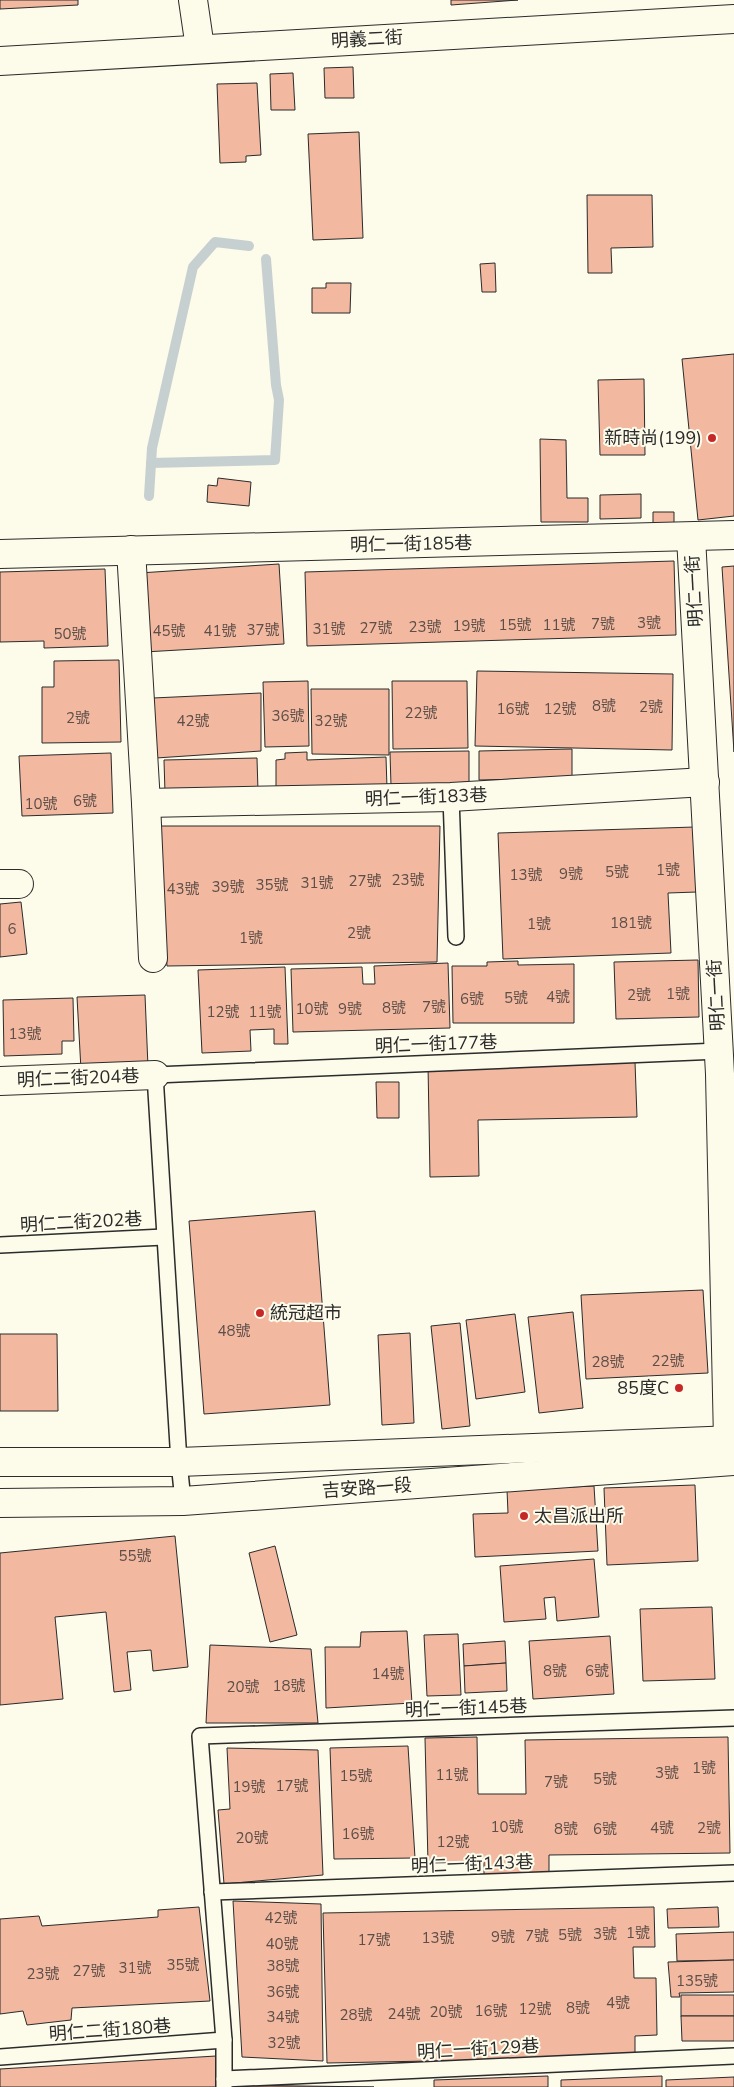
<svg xmlns="http://www.w3.org/2000/svg" width="734" height="2087" viewBox="0 0 734 2087" font-family="'Nunito Sans','Noto Sans TC',sans-serif">
  <style>
    .lines { fill: none; stroke-linecap: round; stroke-linejoin: round }
    .stream { stroke: #c7d0d0; stroke-width: 10 }
    .building { fill: #f2b8a0; stroke: #2b2b2b }
    .lane-casing { stroke: #2b2b2b; stroke-width: 18 }
    .street-casing { stroke: #2b2b2b; stroke-width: 30 }
    .secondary-casing { stroke: #2b2b2b; stroke-width: 30 }
    .lane { stroke: #fdfbea; stroke-width: 15 }
    .street { stroke: #fdfbea; stroke-width: 28 }
    .secondary { stroke: #fdfbea; stroke-width: 28 }
    .poi-dot { fill: #c62828; stroke: #fdfbea; stroke-width: 2 }
    .labels { text-anchor: middle; stroke-width: 4; stroke-linejoin: round; paint-order: stroke }
    .number-label { font-size: 15px; fill: #5d4e48 }
    .street-label { font-size: 18px; fill: #2b2b2b; stroke: #fdfbea }
    .poi-label { font-size: 18px; fill: #2b2b2b; stroke: #fdfbea; text-anchor: end }
  </style>
  <rect width="100%" height="100%" fill="#fdfbea"/>
  <g class="lines">
    <g class="stream">
      <path d="M151,463L275,460L279,400L276,385L266,259"/>
      <path d="M149,496L152,448L193,267L215,242L249,246"/>
    </g>
  </g>
  <g class="building">
    <path d="M0,0H78V5L0,9Z"/>
    <path d="M451,0H518L451,5Z"/>
    <path d="M353,67L354,98H325L324,68Z"/>
    <path d="M293,73L295,110H271L270,74Z"/>
    <path d="M257,83L261,155L246,156V162L220,163L217,84Z"/>
    <path d="M359,132L363,238L313,240L308,134Z"/>
    <path d="M587,195H652L653,247L611,248L612,273H588Z"/>
    <path d="M495,263L496,292H482L480,264Z"/>
    <path d="M326,283H351L350,313H312V288H326Z"/>
    <path d="M734,354V516L698,520L682,359Z"/>
    <path d="M644,379L645,455H600L598,380Z"/>
    <path d="M540,439L566,440L567,498H588V522H541Z"/>
    <path d="M218,478L251,482L249,506L207,502L208,485L217,486Z"/>
    <path d="M641,494V518L600,519V495Z"/>
    <path d="M653,512H674V529L653,530Z"/>
    <path d="M674,561L676,635L307,646L305,572Z"/>
    <path d="M279,564L284,644L144,652L139,573Z"/>
    <path d="M734,566V752L722,567Z"/>
    <path d="M105,569L108,646L44,648V641L0,642V572Z"/>
    <path d="M119,660L121,742L42,743V687H54V661Z"/>
    <path d="M477,671L673,674L672,750L475,746Z"/>
    <path d="M308,681L309,746L265,747L263,682Z"/>
    <path d="M392,681H467L468,748L393,749Z"/>
    <path d="M311,689H389V755L312,754Z"/>
    <path d="M261,693V751L156,758L153,698Z"/>
    <path d="M572,749V778L479,780V751Z"/>
    <path d="M469,751V785L391,786L390,752Z"/>
    <path d="M307,752V760L386,757L387,788L276,792V760L285,759V753Z"/>
    <path d="M111,753L113,813L22,816L19,756Z"/>
    <path d="M257,758L258,791L165,793L164,760Z"/>
    <path d="M158,826H440L437,962L167,966Z"/>
    <path d="M695,827L697,892L668,893L671,953L503,959L498,833Z"/>
    <path d="M21,902L27,954L0,957V904Z"/>
    <path d="M698,960L699,1017L616,1019L614,962Z"/>
    <path d="M518,961V965L574,964V1023H453L452,966H487V962Z"/>
    <path d="M448,963L450,1028L293,1032L291,969L362,967L363,984H375L374,966Z"/>
    <path d="M285,967L288,1044H274V1029L250,1030L251,1051L202,1053L198,970Z"/>
    <path d="M145,995L148,1067L81,1070L77,997Z"/>
    <path d="M73,998L74,1041H62V1054L4,1056L3,1000Z"/>
    <path d="M635,1062L637,1117L478,1120L479,1176L430,1177L428,1065Z"/>
    <path d="M376,1082H399V1118H377Z"/>
    <path d="M315,1211L330,1405L204,1414L189,1221Z"/>
    <path d="M703,1290L708,1373L586,1379L581,1295Z"/>
    <path d="M573,1312L583,1408L539,1413L528,1317Z"/>
    <path d="M515,1314L525,1392L476,1399L466,1320Z"/>
    <path d="M460,1323L470,1426L442,1429L431,1326Z"/>
    <path d="M410,1333L414,1423L382,1425L378,1335Z"/>
    <path d="M0,1334H57L58,1411H0Z"/>
    <path d="M695,1485L698,1561L607,1565L604,1488Z"/>
    <path d="M594,1486L598,1551L475,1557L473,1514L508,1513L507,1490Z"/>
    <path d="M175,1536L188,1667L153,1671L151,1650L127,1652L131,1690L114,1692L106,1612L55,1617L63,1699L0,1705V1553Z"/>
    <path d="M275,1546L297,1635L270,1642L249,1553Z"/>
    <path d="M594,1559L599,1617L557,1621L555,1597L544,1598L546,1619L504,1622L500,1566Z"/>
    <path d="M712,1607L715,1679L643,1681L640,1609Z"/>
    <path d="M407,1631L412,1703L326,1708L325,1647H360L361,1632Z"/>
    <path d="M458,1634L461,1695L427,1696L424,1635Z"/>
    <path d="M610,1636L614,1694L533,1699L529,1641Z"/>
    <path d="M505,1641L506,1663L464,1666L463,1644Z"/>
    <path d="M210,1645L311,1649L318,1723H206Z"/>
    <path d="M506,1663L507,1691L465,1693L464,1666Z"/>
    <path d="M477,1737L478,1794H526L525,1740L728,1737L730,1853L549,1855V1878L484,1879V1862L428,1863L425,1738Z"/>
    <path d="M408,1746L415,1858L334,1859L330,1748Z"/>
    <path d="M227,1748L318,1750L323,1875L224,1884L218,1810L230,1809Z"/>
    <path d="M233,1901L321,1904L323,2061L242,2057Z"/>
    <path d="M199,1907L210,2001L72,2008L71,2020L27,2025L23,2011L0,2014V1919L39,1916L42,1926L158,1917V1910Z"/>
    <path d="M654,1907L655,1947H633L634,1978H656L657,2035L635,2036V2057L327,2063L323,1913Z"/>
    <path d="M718,1907L719,1927L668,1928L667,1909Z"/>
    <path d="M734,1932V1960L677,1961L676,1934Z"/>
    <path d="M734,1960V1992L679,1993L680,1997H671L668,1962Z"/>
    <rect x="681" y="1995" width="53" height="21"/>
    <path d="M681,2016H734V2041H682Z"/>
    <path d="M216,2056V2087H0V2069Z"/>
    <path d="M548,2076V2087H434V2080Z"/>
    <path d="M662,2076V2087H561V2080Z"/>
    <path d="M734,2077V2087H666V2080Z"/>
    <path d="M231,2085L374,2087H231Z"/>
  </g>
  <g class="lines">
    <g class="lane-casing">
      <g id="lane">
        <path d="M451,797L456,937"/>
        <path d="M0,1245L164,1237"/>
        <path d="M183,1501L179,1462L155,1075L719,1051"/>
        <path d="M212,1892L734,1873"/>
        <path d="M0,2057L224,2040"/>
        <path d="M224,2079L734,2056"/>
        <path d="M224,2087V2040L200,1736L734,1718"/>
      </g>
    </g>
    <g class="street-casing">
      <g id="street">
        <path d="M193,0L200,48"/>
        <path d="M0,61L734,19"/>
        <path d="M691,537L720,1074L728,1440L734,1453"/>
        <path d="M131,550L146,803L153,958"/>
        <path d="M0,554L734,535"/>
        <path d="M146,803L451,797L705,782"/>
        <path d="M0,884H19"/>
        <path d="M0,1081L155,1075"/>
      </g>
    </g>
    <g class="secondary-casing">
      <g id="secondary">
        <path d="M0,1462H179L734,1440"/>
        <path d="M0,1503L183,1501L734,1461"/>
      </g>
    </g>
    <use href="#lane" class="lane"/>
    <use href="#street" class="street"/>
    <use href="#secondary" class="secondary"/>
  </g>
  <g class="poi-dot">
    <circle cx="712" cy="438" r="5"/>
    <circle cx="260" cy="1313" r="5"/>
    <circle cx="679" cy="1388" r="5"/>
    <circle cx="524" cy="1516" r="5"/>
  </g>
  <g class="labels">
    <g class="number-label">
      <text x="649" y="628">3號</text>
      <text x="603" y="629">7號</text>
      <text x="515" y="630">15號</text>
      <text x="559" y="630">11號</text>
      <text x="469" y="631">19號</text>
      <text x="425" y="632">23號</text>
      <text x="376" y="633">27號</text>
      <text x="329" y="634">31號</text>
      <text x="263" y="635">37號</text>
      <text x="169" y="636">45號</text>
      <text x="220" y="636">41號</text>
      <text x="70" y="639">50號</text>
      <text x="604" y="711">8號</text>
      <text x="651" y="712">2號</text>
      <text x="513" y="714">16號</text>
      <text x="560" y="714">12號</text>
      <text x="421" y="718">22號</text>
      <text x="288" y="721">36號</text>
      <text x="78" y="723">2號</text>
      <text x="193" y="726">42號</text>
      <text x="331" y="726">32號</text>
      <text x="85" y="806">6號</text>
      <text x="41" y="809">10號</text>
      <text x="668" y="875">1號</text>
      <text x="617" y="877">5號</text>
      <text x="571" y="879">9號</text>
      <text x="526" y="880">13號</text>
      <text x="408" y="885">23號</text>
      <text x="365" y="886">27號</text>
      <text x="317" y="888">31號</text>
      <text x="272" y="890">35號</text>
      <text x="228" y="892">39號</text>
      <text x="183" y="894">43號</text>
      <text x="631" y="928">181號</text>
      <text x="539" y="929">1號</text>
      <text x="12" y="934">6</text>
      <text x="359" y="938">2號</text>
      <text x="251" y="943">1號</text>
      <text x="678" y="999">1號</text>
      <text x="639" y="1000">2號</text>
      <text x="558" y="1002">4號</text>
      <text x="516" y="1003">5號</text>
      <text x="472" y="1004">6號</text>
      <text x="434" y="1012">7號</text>
      <text x="394" y="1013">8號</text>
      <text x="312" y="1014">10號</text>
      <text x="350" y="1014">9號</text>
      <text x="223" y="1017">12號</text>
      <text x="265" y="1017">11號</text>
      <text x="25" y="1039">13號</text>
      <text x="234" y="1336">48號</text>
      <text x="668" y="1366">22號</text>
      <text x="608" y="1367">28號</text>
      <text x="135" y="1561">55號</text>
      <text x="555" y="1676">8號</text>
      <text x="597" y="1676">6號</text>
      <text x="388" y="1679">14號</text>
      <text x="289" y="1691">18號</text>
      <text x="243" y="1692">20號</text>
      <text x="704" y="1773">1號</text>
      <text x="667" y="1778">3號</text>
      <text x="452" y="1780">11號</text>
      <text x="356" y="1781">15號</text>
      <text x="605" y="1784">5號</text>
      <text x="556" y="1787">7號</text>
      <text x="292" y="1791">17號</text>
      <text x="249" y="1792">19號</text>
      <text x="507" y="1832">10號</text>
      <text x="662" y="1833">4號</text>
      <text x="709" y="1833">2號</text>
      <text x="566" y="1834">8號</text>
      <text x="605" y="1834">6號</text>
      <text x="358" y="1839">16號</text>
      <text x="252" y="1843">20號</text>
      <text x="453" y="1847">12號</text>
      <text x="281" y="1923">42號</text>
      <text x="638" y="1938">1號</text>
      <text x="605" y="1939">3號</text>
      <text x="570" y="1940">5號</text>
      <text x="537" y="1941">7號</text>
      <text x="503" y="1942">9號</text>
      <text x="438" y="1943">13號</text>
      <text x="374" y="1945">17號</text>
      <text x="282" y="1949">40號</text>
      <text x="183" y="1970">35號</text>
      <text x="283" y="1971">38號</text>
      <text x="135" y="1973">31號</text>
      <text x="89" y="1976">27號</text>
      <text x="43" y="1979">23號</text>
      <text x="697" y="1986">135號</text>
      <text x="283" y="1997">36號</text>
      <text x="618" y="2008">4號</text>
      <text x="578" y="2013">8號</text>
      <text x="535" y="2014">12號</text>
      <text x="491" y="2016">16號</text>
      <text x="446" y="2017">20號</text>
      <text x="404" y="2019">24號</text>
      <text x="356" y="2020">28號</text>
      <text x="283" y="2022">34號</text>
      <text x="284" y="2048">32號</text>
    </g>
    <g class="street-label">
      <text transform="translate(367 39) rotate(-3)" y="6">明義二街</text>
      <text transform="translate(411 544) rotate(-1)" y="6">明仁一街185巷</text>
      <text transform="translate(694 591) rotate(-93)" y="6">明仁一街</text>
      <text transform="translate(426 797) rotate(-2)" y="6">明仁一街183巷</text>
      <text transform="translate(716 995) rotate(-93)" y="6">明仁一街</text>
      <text transform="translate(436 1044) rotate(-2)" y="6">明仁一街177巷</text>
      <text transform="translate(78 1078) rotate(-2)" y="6">明仁二街204巷</text>
      <text transform="translate(81 1222) rotate(-3)" y="6">明仁二街202巷</text>
      <text transform="translate(367 1488) rotate(-4)" y="6">吉安路一段</text>
      <text transform="translate(466 1708) rotate(-2)" y="6">明仁一街145巷</text>
      <text transform="translate(472 1864) rotate(-2)" y="6">明仁一街143巷</text>
      <text transform="translate(110 2030) rotate(-4)" y="6">明仁二街180巷</text>
      <text transform="translate(478 2049) rotate(-3)" y="6">明仁一街129巷</text>
    </g>
    <g class="poi-label">
      <text x="702" y="444">新時尚(199)</text>
      <text x="270" y="1319" text-anchor="start">統冠超市</text>
      <text x="669" y="1394">85度C</text>
      <text x="534" y="1522" text-anchor="start">太昌派出所</text>
    </g>
  </g>
</svg>
